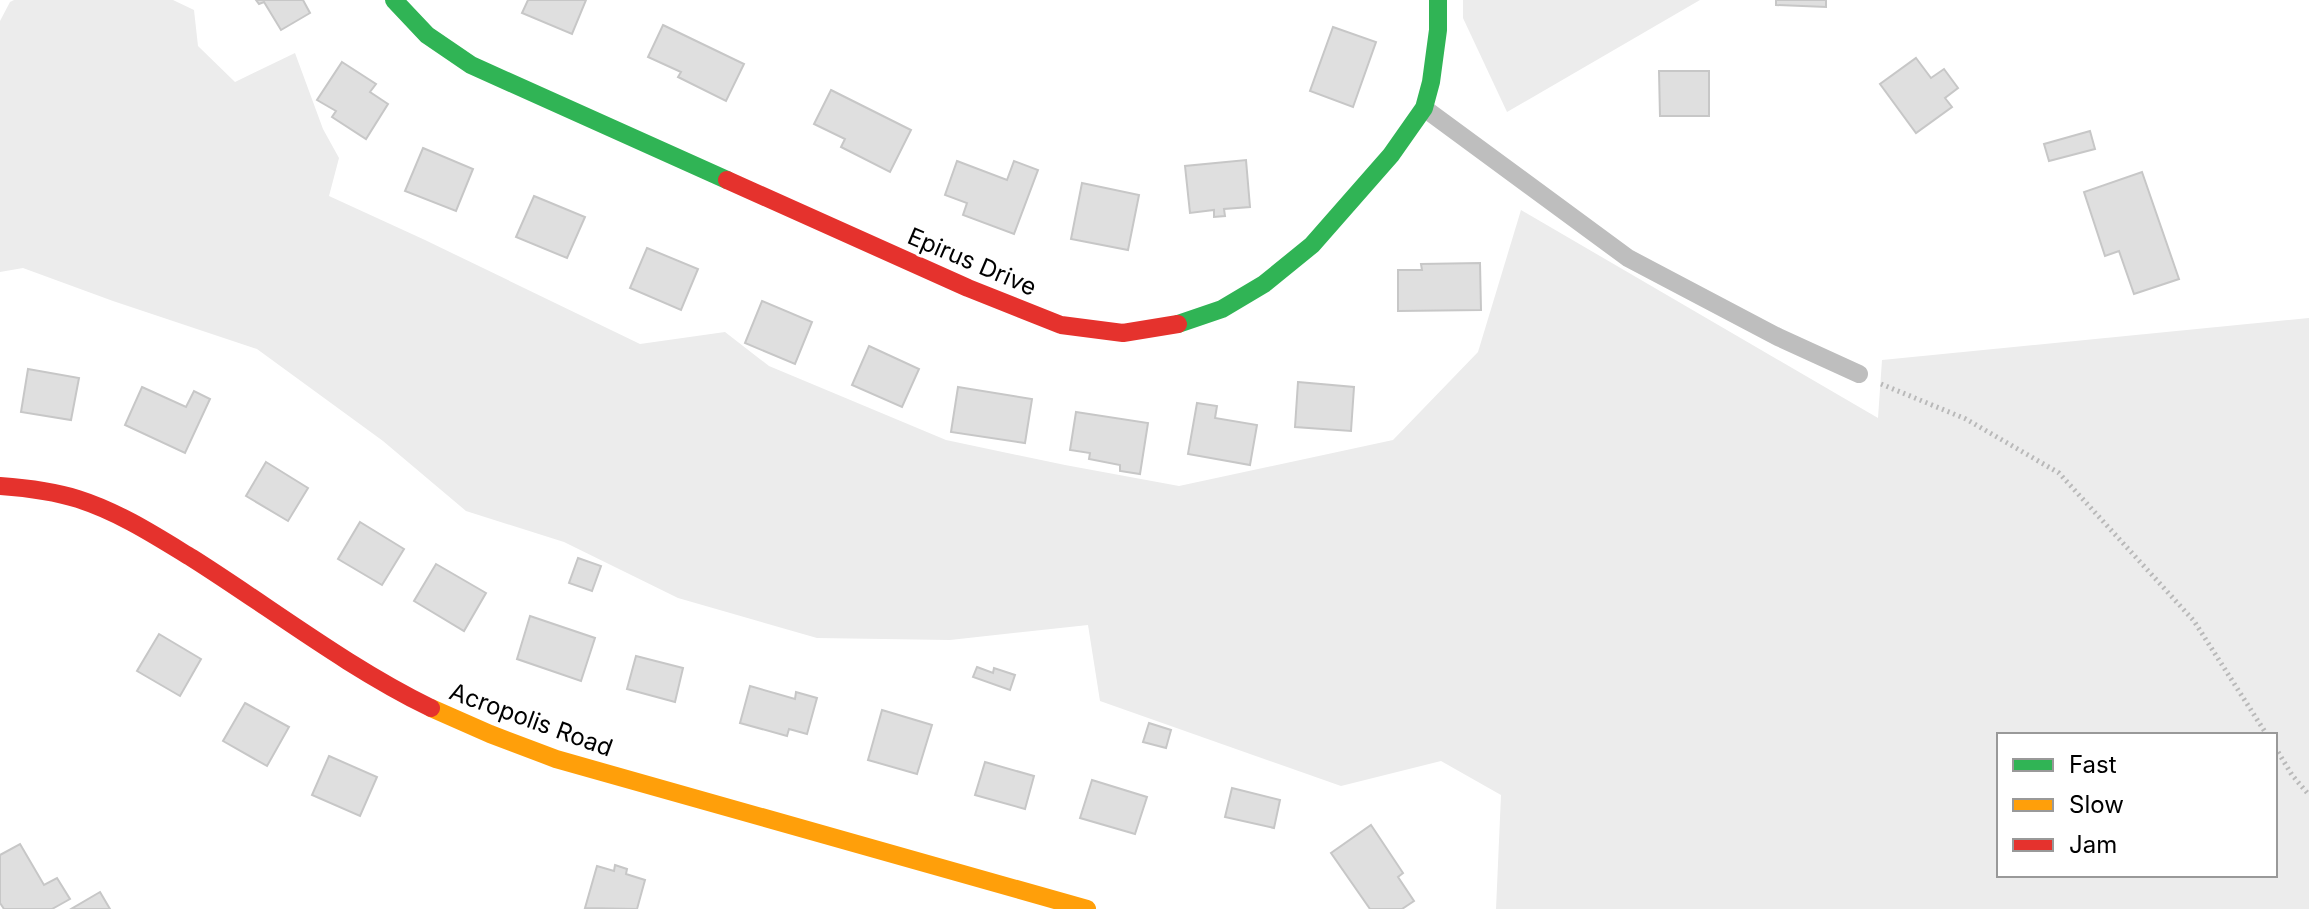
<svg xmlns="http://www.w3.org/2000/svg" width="2309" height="909" viewBox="0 0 2309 909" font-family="Inter,sans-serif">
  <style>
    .green { fill: #ececec; fill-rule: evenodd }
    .building { fill: #dfdfdf; stroke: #c7c7c7; stroke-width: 2 }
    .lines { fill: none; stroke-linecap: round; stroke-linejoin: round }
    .path { stroke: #b9b9b9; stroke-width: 5; stroke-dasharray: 2 4; stroke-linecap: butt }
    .lane { stroke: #bebebe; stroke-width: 18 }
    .fast { stroke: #30b455; stroke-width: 18 }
    .slow { stroke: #ff9f0a; stroke-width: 18 }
    .jam { stroke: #e5322d; stroke-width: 18 }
    .labels { text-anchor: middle; stroke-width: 6; stroke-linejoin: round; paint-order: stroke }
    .street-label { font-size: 24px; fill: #000; stroke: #fff }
  </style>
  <rect width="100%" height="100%" fill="#fff"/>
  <g class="green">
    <path d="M14,0H173L194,10L198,46L235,82L295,53L323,129L339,158L329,196L425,240L640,344L725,332L769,366L946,440L1065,465L1179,486L1393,440L1478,352L1521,210L1878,418L1882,360L2309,318V909H1496L1501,795L1441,761L1341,786L1100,701L1088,625L950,640L817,638L678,598L564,542L466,511L383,441L257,349L113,301L23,268L0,272V21L10,2ZM1999,735H2275V875H1999Z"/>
    <path d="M1463,0H1700L1507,112L1463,18Z"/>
  </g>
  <g class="building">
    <path d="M256,0H303L310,13L281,30L264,2L259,4Z"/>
    <path d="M528,0H586L572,34L522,13Z"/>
    <path d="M1776,0H1826V7L1776,5Z"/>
    <path d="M663,25L744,64L726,101L678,77L681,72L648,57Z"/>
    <path d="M1333,27L1376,42L1353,107L1310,91Z"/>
    <path d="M1916,58L1931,78L1944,69L1958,88L1945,98L1952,107L1916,133L1880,84Z"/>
    <path d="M342,62L376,84L370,92L388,104L366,139L332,117L336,111L317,100Z"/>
    <path d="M1659,71H1709V116H1660Z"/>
    <path d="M831,90L911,130L890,172L841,147L845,139L814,124Z"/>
    <path d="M2090,131L2095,149L2049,161L2044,144Z"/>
    <path d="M423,148L473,169L456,211L405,191Z"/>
    <path d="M1246,160L1250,207L1224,209L1225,216L1214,217V210L1190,213L1185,166Z"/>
    <path d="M957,161L1007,180L1014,161L1038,170L1014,234L963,215L967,203L945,195Z"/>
    <path d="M2142,172L2179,279L2134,294L2119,251L2105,256L2084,192Z"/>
    <path d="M1082,183L1139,195L1128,250L1071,239Z"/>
    <path d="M534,196L585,217L567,258L516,237Z"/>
    <path d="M647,248L698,269L681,310L630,288Z"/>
    <path d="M1480,263L1481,310L1398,311V270H1422L1421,264Z"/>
    <path d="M762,301L812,322L795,364L745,343Z"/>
    <path d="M869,346L919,369L902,407L852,385Z"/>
    <path d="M28,369L79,378L71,420L21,412Z"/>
    <path d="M1298,382L1354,387L1351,431L1295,427Z"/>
    <path d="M142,387L186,407L194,391L210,399L185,453L125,425Z"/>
    <path d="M958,387L1032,399L1025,443L951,432Z"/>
    <path d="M1197,403L1217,406L1215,418L1257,425L1250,465L1188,454Z"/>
    <path d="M1076,412L1148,423L1140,474L1120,471V465L1089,459L1090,453L1070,450Z"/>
    <path d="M266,462L308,488L288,521L246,496Z"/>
    <path d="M360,522L404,549L382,585L338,559Z"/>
    <path d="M578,558L601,566L592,591L569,583Z"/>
    <path d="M436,564L486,593L464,631L414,601Z"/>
    <path d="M530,616L595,638L581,681L517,659Z"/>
    <path d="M159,634L201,659L180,696L137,671Z"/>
    <path d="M636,656L683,668L675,702L627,689Z"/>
    <path d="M977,667L993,673L994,668L1015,675L1010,690L973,677Z"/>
    <path d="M750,686L795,699L796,692L817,698L807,734L789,729L787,736L740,723Z"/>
    <path d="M245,703L289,727L267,766L223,741Z"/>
    <path d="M882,710L932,725L917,774L868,760Z"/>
    <path d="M1149,723L1171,730L1166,748L1143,742Z"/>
    <path d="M329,756L377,777L360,816L312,795Z"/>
    <path d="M985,762L1034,776L1025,809L975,795Z"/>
    <path d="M1092,780L1147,797L1135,834L1080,818Z"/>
    <path d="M1232,788L1280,800L1274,828L1225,817Z"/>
    <path d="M1371,825L1403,873L1398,877L1414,901L1402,909H1370L1331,853Z"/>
    <path d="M20,844L44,885L57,878L70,899L52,909H4L0,903V855Z"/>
    <path d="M615,865L627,869L626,874L645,880L637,909L585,908L597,866L614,871Z"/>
    <path d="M100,892L110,909H71Z"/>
  </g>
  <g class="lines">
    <g class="path">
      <path d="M1881,384L1966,419L2059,473L2194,621L2267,735"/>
      <path d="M2275,747L2292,775L2309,795"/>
    </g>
    <path class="lane" d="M1424,108L1628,258L1778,337L1859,374"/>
    <g class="fast">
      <path d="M394,0L427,35L471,65L727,180"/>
      <path d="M1178,324L1222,309L1264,284L1312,245L1391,155L1424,108L1431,82L1438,30V0"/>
    </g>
    <path class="slow" d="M431,708L490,734L556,759L1087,909"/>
    <g class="jam">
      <path d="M727,180L968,288L1061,325L1123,333L1178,324"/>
      <path d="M0,486C27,488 53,491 78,499C119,512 156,536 192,558C271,608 347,667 431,708"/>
    </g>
  </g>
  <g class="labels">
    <g class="street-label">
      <text transform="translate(972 262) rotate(23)" y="8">Epirus Drive</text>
      <text transform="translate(531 720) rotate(20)" y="8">Acropolis Road</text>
    </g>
  </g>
  <rect x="1997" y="733" width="280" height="144" fill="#ffffff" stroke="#999999" stroke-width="2"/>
  <rect x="2013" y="759" width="40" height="12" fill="#30b455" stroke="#999999" stroke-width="2"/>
  <text x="2069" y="773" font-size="24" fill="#000000">Fast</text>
  <rect x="2013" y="799" width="40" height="12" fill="#ff9f0a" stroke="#999999" stroke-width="2"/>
  <text x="2069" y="813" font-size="24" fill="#000000">Slow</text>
  <rect x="2013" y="839" width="40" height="12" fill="#e5322d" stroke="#999999" stroke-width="2"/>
  <text x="2069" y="853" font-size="24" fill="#000000">Jam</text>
</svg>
